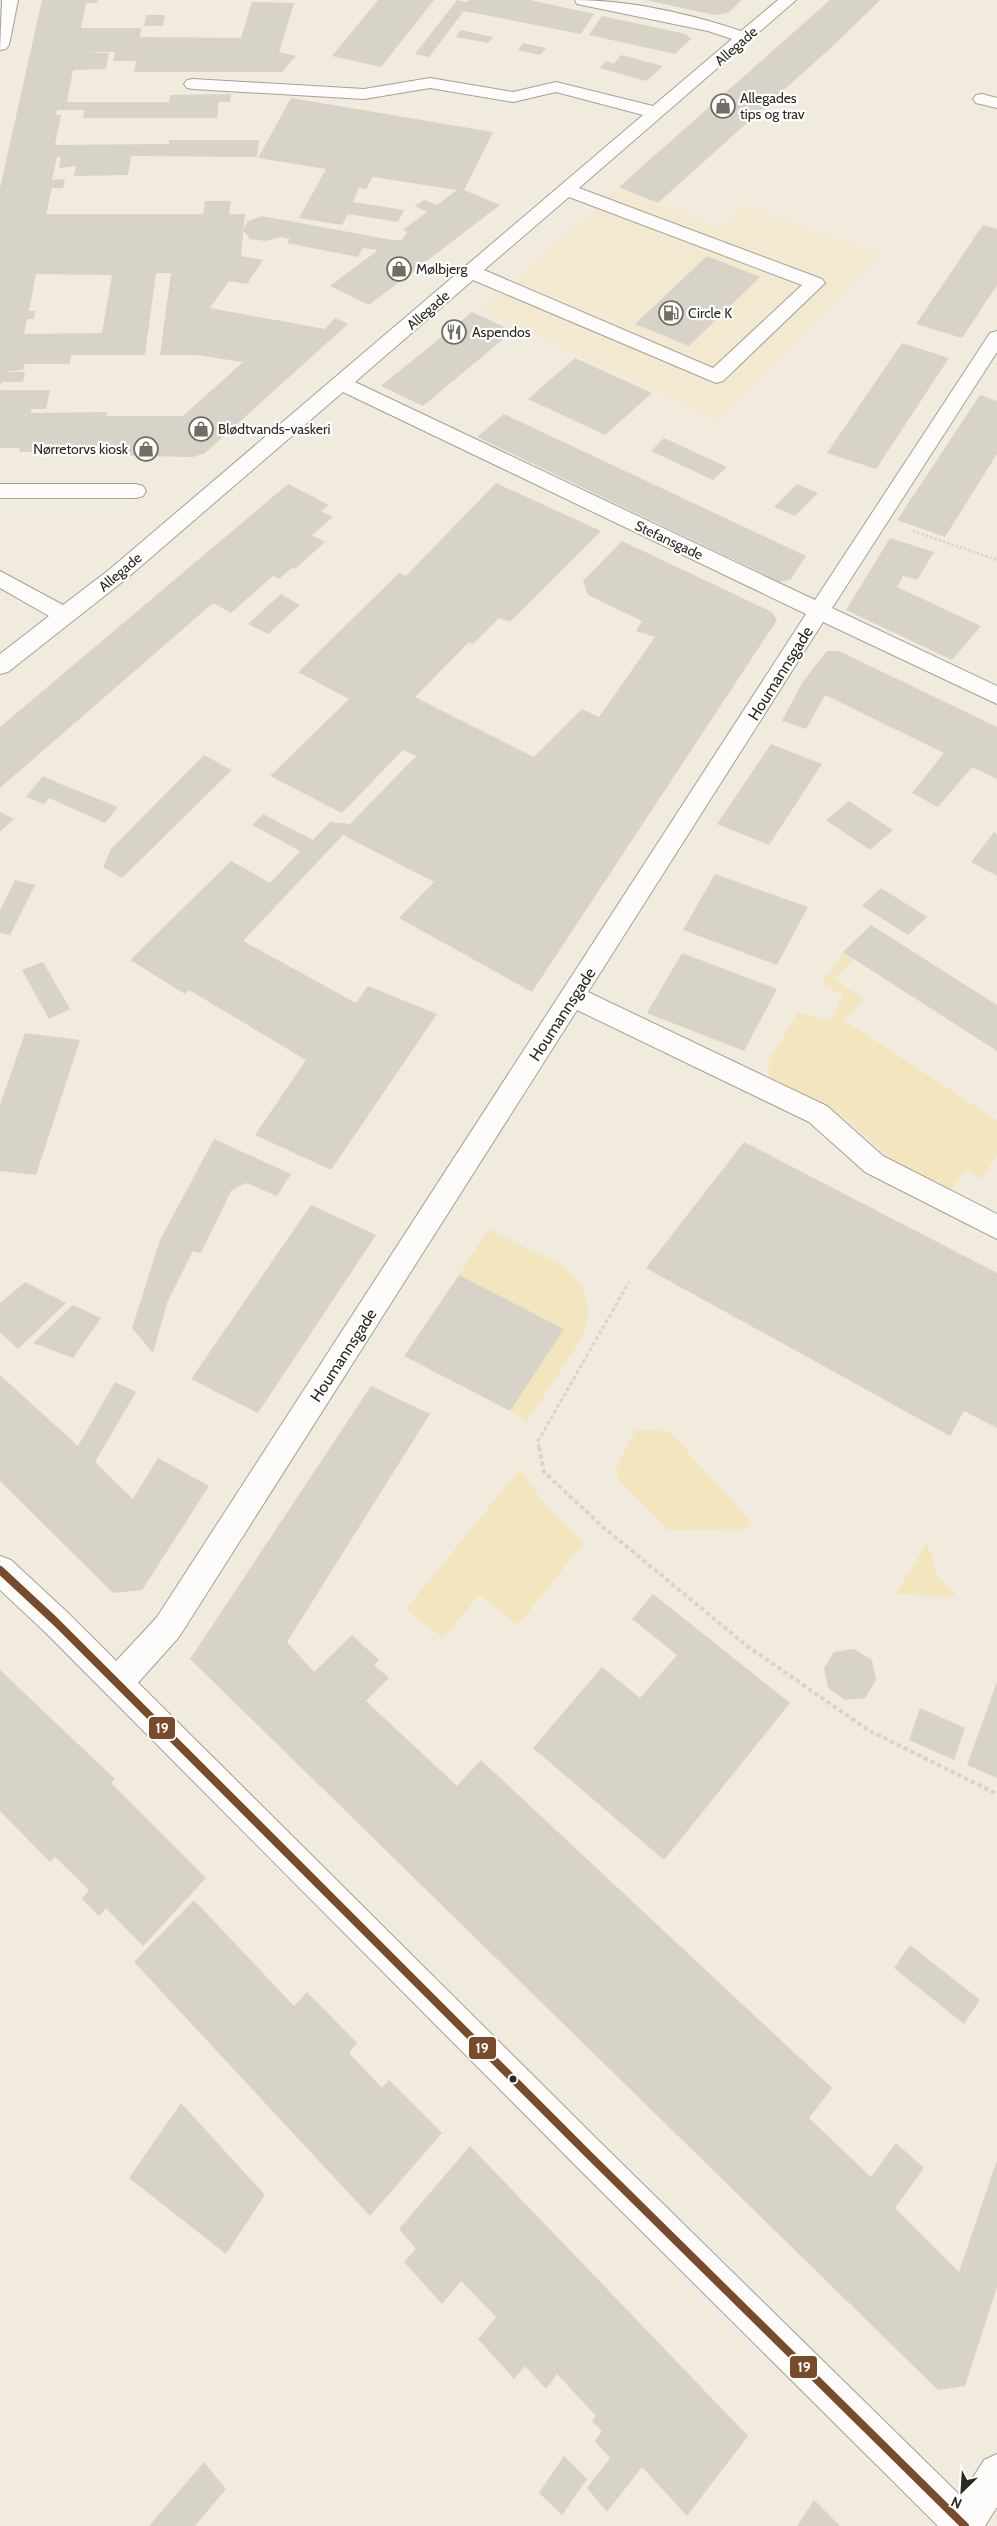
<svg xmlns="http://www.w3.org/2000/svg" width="997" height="2526" viewBox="0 0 997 2526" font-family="Cabin,sans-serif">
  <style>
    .built { fill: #f2e9d0 }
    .green { fill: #f3e6be }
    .building { fill: #d7d3c8; fill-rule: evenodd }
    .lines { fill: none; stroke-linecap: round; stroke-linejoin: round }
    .minor-casing { stroke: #a5a196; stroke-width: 2 }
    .major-casing { stroke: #a5a196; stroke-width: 2 }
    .path-far2 { stroke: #d6d5d0; stroke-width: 2.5; stroke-dasharray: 2.5 2; stroke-linecap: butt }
    .path-far1 { stroke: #d6d5d0; stroke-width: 3; stroke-dasharray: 4 2.5; stroke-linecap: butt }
    .path { stroke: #d6d5d0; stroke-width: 4; stroke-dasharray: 4.5 3; stroke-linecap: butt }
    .minor { fill: #fdfcfa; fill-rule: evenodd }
    .major { fill: #fdfcfa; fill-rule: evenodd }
    .bus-1-casing { stroke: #fff; stroke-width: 11 }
    .bus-1 { stroke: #7a4b2a; stroke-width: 8 }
    .bus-dot { fill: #2c291f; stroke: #fff; stroke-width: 2 }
    .labels { text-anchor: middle; stroke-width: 4.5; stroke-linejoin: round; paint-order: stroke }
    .far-street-label { font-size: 14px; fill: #2c291f; stroke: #fff }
    .far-poi-label { font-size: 14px; fill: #2c291f; stroke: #fff; text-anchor: start }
    .street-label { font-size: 16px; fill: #2c291f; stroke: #fff }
    .line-badge { stroke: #fff; stroke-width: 2 }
    .badge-label { font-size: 14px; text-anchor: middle; font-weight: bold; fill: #fff }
  </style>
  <rect width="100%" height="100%" fill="#f0ebdd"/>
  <path class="built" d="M619,187L720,228L743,205L881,254L718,421L481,310Z"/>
  <g class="green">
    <path d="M843,952L855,959L834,979L864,999L844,1020L997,1121V1153L982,1179L965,1169L949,1192L889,1157L845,1119L769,1080L768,1062L798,1012L830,1022L843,995L822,984Z"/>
    <path d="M488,1229L563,1266L581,1285L589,1309L583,1336L527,1422L510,1411L564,1329L459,1275Z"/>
    <path d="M636,1430L669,1431L751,1522L746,1529L668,1530L618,1479L616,1469Z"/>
    <path d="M520,1469L548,1508L584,1543L518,1625L479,1595L443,1638L406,1609Z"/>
    <path d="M927,1543L938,1576L958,1597L896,1594Z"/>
  </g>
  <g class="building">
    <path d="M42,0H98L97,3H86L81,28H141L140,37L241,38L252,2L294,3L279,52L296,56L282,72H134L136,61H113L115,52H77L109,53L106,69L73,70L67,102H169L170,95L231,94L230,102H219L217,118H83L85,110H57L56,115H61L55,145L169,144V140H259L257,157L131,156L128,175L74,176L76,166L59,168L61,157H57L52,180L65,179L63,188H52L46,214H203L205,201H231L229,214H245L241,256L263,260L247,284L229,281L210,308L325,329L335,318L348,324L205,453L193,457L96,455L97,452H19L20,448H0V390H50L46,409H31V413L107,412V416H183L243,362L196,355H160L171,273H156L145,355H71L70,364H25L23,370L3,372H25L23,382H2L0,386V188ZM36,274L112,275L102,333L24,334L27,319H34L35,311H29Z"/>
    <path d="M378,0H434L381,67L332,56Z"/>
    <path d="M457,0L467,2L469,0H530L594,14L581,34L464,11L429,57L415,54Z"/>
    <path d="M645,0H742L728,13L715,15Z"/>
    <path d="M830,0H880L835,44L658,203L619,187Z"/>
    <path d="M146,15H165L163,26H144Z"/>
    <path d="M602,16L686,34L691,39L675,54L589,35Z"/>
    <path d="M461,30L493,37L488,43L456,37Z"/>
    <path d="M523,43L546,48L540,55L518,50Z"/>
    <path d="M621,55L663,66L646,81L600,68L606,61L614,64Z"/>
    <path d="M291,98L493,132L464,190L500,205L369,305L330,286L378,250L363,248L358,257L287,243L290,239L280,237L266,241L250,239L243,230L248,221L262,216L392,240H402L407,232L403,230L427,212L415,206L424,200L437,205L457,190L373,177L366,189L359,188L353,202L404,210L398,222L348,214L342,225L299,218L326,169L258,158Z"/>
    <path d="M983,225L997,229V285L962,338L916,324Z"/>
    <path d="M707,256L760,277L689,346L635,324Z"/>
    <path d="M472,312L513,331L423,406L381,386Z"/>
    <path d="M902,343L949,358L876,469L827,453Z"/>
    <path d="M575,358L652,393L605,435L528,399Z"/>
    <path d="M980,395L997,401V454L945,537L897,520Z"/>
    <path d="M504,414L806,556L791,579L780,582L477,437Z"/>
    <path d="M664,438L727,467L713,480L651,451Z"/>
    <path d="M496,483L601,531L510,622L499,618L473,644L469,642L415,697L534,757L582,709L599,717L655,637L636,631L642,621L588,595L583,581L622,541L772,612L777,620L532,992L399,918L434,882L343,835L243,941L356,1003L368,986L437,1014L331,1170L255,1135L306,1060L189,990L185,994L130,960L231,861L270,883L300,851L252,825L263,814L313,840L330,822L350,824L416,756L403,750L342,813L270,776L349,699L298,672L399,573L406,576Z"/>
    <path d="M288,484L329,505L321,511L333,517L312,535L325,542L295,569L293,567L279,579L273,576L231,613L213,603L0,788V727Z"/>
    <path d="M797,484L818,493L795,516L774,507Z"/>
    <path d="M890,538L934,552L917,580L903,576L897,587L981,626L952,660L846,610Z"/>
    <path d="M281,594L300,605L268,634L248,624Z"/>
    <path d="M827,651H839L997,727V779L972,767L938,807L912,793L944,753L825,695L806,729L782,721L802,683Z"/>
    <path d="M771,744L822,764L769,845L717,824Z"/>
    <path d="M204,755L232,770L122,878L103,867L111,849Z"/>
    <path d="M43,776L63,785L118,807L105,823L49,798L44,804L26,797Z"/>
    <path d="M849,801L893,830L870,850L826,820Z"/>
    <path d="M0,812L14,819L0,832Z"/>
    <path d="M994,832L997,834V876L971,862Z"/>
    <path d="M715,874L808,907L777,965L683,930Z"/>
    <path d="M15,880L35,885L10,935L0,933V910Z"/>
    <path d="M881,888L927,917L908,935L862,906Z"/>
    <path d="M871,925L997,1005V1051L843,952Z"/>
    <path d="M682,953L777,989L744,1051L647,1013Z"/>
    <path d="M43,962L70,1009L49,1019L22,970Z"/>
    <path d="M25,1033L80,1040L36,1175L0,1171V1105Z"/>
    <path d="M214,1139L291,1174L277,1196L246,1183L231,1191L201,1253L193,1251L167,1303L153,1353L132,1328L160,1240Z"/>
    <path d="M744,1142L997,1273V1428L964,1411L950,1436L646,1268Z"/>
    <path d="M311,1205L376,1235L258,1413L191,1379Z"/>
    <path d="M459,1275L564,1329L510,1411L404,1356Z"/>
    <path d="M25,1282L66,1303L18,1349L0,1332V1303Z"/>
    <path d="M73,1305L101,1318L73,1358L33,1343Z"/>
    <path d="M0,1375L78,1446L115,1382L136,1392L95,1462L133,1499L158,1458L209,1486L142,1590L113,1593L0,1481Z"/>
    <path d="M371,1386L430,1414L287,1642L314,1672L352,1635L379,1660L374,1665L389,1678L366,1701L457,1786L481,1760L832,2088L809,2118L871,2177L896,2143L924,2168L895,2208L959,2272L997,2160V2287L965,2386L938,2390L190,1659Z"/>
    <path d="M653,1594L790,1703L664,1860L533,1748L602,1667L640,1698L677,1655L632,1619Z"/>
    <path d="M854,1649L872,1660L876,1680L865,1698L845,1700L828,1688L824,1668L834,1652Z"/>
    <path d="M0,1670L115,1779L111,1783L206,1878L143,1946L106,1908L99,1916L82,1899L89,1890L55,1857L50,1862L0,1811Z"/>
    <path d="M997,1682V1778L967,1765Z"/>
    <path d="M920,1708L965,1728L954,1760L909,1740Z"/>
    <path d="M194,1900L294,2006L307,1992L357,2043L349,2053L382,2088L389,2080L442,2133L370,2216L134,1962Z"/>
    <path d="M910,1945L980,2000L964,2024L894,1968Z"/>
    <path d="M181,2103L265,2195L226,2254L129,2178Z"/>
    <path d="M470,2146L748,2436L687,2516L642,2467L607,2512L587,2488L610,2458L595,2441L602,2431L592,2421L596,2416L557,2374L546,2389L525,2366L514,2379L478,2339L496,2317L461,2281L442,2304L404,2262L416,2249L399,2229Z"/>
    <path d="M564,2456L587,2479L562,2515L539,2493Z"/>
    <path d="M204,2462L226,2489L195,2526H149Z"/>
    <path d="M814,2500L840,2526H797Z"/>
  </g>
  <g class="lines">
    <g class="minor-casing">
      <g id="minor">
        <path d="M2,0H18L9,45L6,49L0,50Z"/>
        <path d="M575,0C629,0 690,14 741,31L778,0H796L579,188L822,279L825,283L723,381L716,383L473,280L355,382L815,600L990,333L997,331V352L832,608L997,686V704L823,622L588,992L827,1106L883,1156L997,1214V1239L865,1172L809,1122L577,1010L179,1637L128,1694L117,1698L106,1694L101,1683L106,1672L157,1617L806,614L343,392L126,579L8,672L0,674V654L49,616L0,588V571L63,605L110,569L643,115L556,92L513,102L430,88L364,99L193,89L187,88L184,84L187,80L193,79L364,89L430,78L513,92L556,82L653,106L732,39L708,31L577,4ZM569,197L802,285L713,368L484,270Z"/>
        <path d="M982,94L997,98V108L976,103L973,99L976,95Z"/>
        <path d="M0,484H136L143,486L146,491L143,496L136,498H0Z"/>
        <path d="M997,2454V2507L985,2526H945L951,2512L984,2460Z"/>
      </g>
    </g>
    <g class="major-casing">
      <path id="major" d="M0,1556L11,1560L67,1612L601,2143L978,2513L984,2526H938L577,2167L45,1632L0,1590Z"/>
    </g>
    <path class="path-far2" d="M913,531L997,560"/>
    <path class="path-far1" d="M539,1448L538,1441L629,1282"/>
    <path class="path" d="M539,1447L544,1472L603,1527L747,1646L868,1730L997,1794"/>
    <use href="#minor" class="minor"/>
    <use href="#major" class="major"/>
    <g class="bus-1-casing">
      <path id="bus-1" d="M0,1570L56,1622L589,2155L965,2526"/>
    </g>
    <use href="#bus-1" class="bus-1"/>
  </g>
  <defs>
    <g id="shop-ring" transform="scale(1.25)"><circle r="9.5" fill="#fff" stroke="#716d62" stroke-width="1.5"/><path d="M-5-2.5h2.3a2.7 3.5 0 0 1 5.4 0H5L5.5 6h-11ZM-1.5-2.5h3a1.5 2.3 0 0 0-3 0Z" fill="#716d62"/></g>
    <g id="fuel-ring" transform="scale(1.25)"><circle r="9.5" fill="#fff" stroke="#716d62" stroke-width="1.5"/><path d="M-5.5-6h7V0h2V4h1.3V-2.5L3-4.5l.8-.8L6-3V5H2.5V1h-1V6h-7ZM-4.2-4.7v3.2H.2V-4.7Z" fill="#716d62"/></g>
    <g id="restaurant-ring" transform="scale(1.25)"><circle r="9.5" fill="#fff" stroke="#716d62" stroke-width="1.5"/><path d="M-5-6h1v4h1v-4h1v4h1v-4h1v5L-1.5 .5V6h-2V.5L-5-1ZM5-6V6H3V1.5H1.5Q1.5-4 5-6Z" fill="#716d62"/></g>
  </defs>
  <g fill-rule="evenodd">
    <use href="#shop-ring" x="723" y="106"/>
    <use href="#shop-ring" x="399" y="269"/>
    <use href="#fuel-ring" x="671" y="313"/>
    <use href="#restaurant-ring" x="454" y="332"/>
    <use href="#shop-ring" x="201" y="429"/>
    <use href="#shop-ring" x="146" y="449"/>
  </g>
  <circle class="bus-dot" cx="513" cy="2079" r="4.5"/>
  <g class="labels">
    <g class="far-street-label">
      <text transform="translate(736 46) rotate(-41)" y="5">Allegade</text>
      <text transform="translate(428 310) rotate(-41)" y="5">Allegade</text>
      <text transform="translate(669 540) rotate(25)" y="5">Stefansgade</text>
      <text transform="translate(120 572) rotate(-40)" y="5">Allegade</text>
    </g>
    <g class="far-poi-label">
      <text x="740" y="103">Allegades<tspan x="740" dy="16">tips og trav</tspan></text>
      <text x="416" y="274">Mølbjerg</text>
      <text x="688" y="318">Circle K</text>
      <text x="472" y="337">Aspendos</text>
      <text x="218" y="434">Blødtvands-vaskeri</text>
      <text x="128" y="454" text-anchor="end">Nørretorvs kiosk</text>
    </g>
    <g class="street-label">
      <text transform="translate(780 673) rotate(-58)" y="6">Houmannsgade</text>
      <text transform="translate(562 1014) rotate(-57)" y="6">Houmannsgade</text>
      <text transform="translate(343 1355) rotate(-57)" y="6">Houmannsgade</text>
    </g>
  </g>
  <g class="line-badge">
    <rect x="148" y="1716" width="28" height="24" rx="5" fill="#7a4b2a"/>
    <rect x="468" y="2036" width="29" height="24" rx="5" fill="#7a4b2a"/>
    <rect x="789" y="2355" width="29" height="24" rx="5" fill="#7a4b2a"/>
  </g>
  <g class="badge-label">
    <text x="162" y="1733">19</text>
    <text x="482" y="2053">19</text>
    <text x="804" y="2372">19</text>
  </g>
  <g transform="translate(962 2491) rotate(205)" stroke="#ffffff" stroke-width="4" paint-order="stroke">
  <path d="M0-4L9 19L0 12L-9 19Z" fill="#2c291f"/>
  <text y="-8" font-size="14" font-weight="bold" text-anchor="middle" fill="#2c291f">N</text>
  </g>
</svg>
